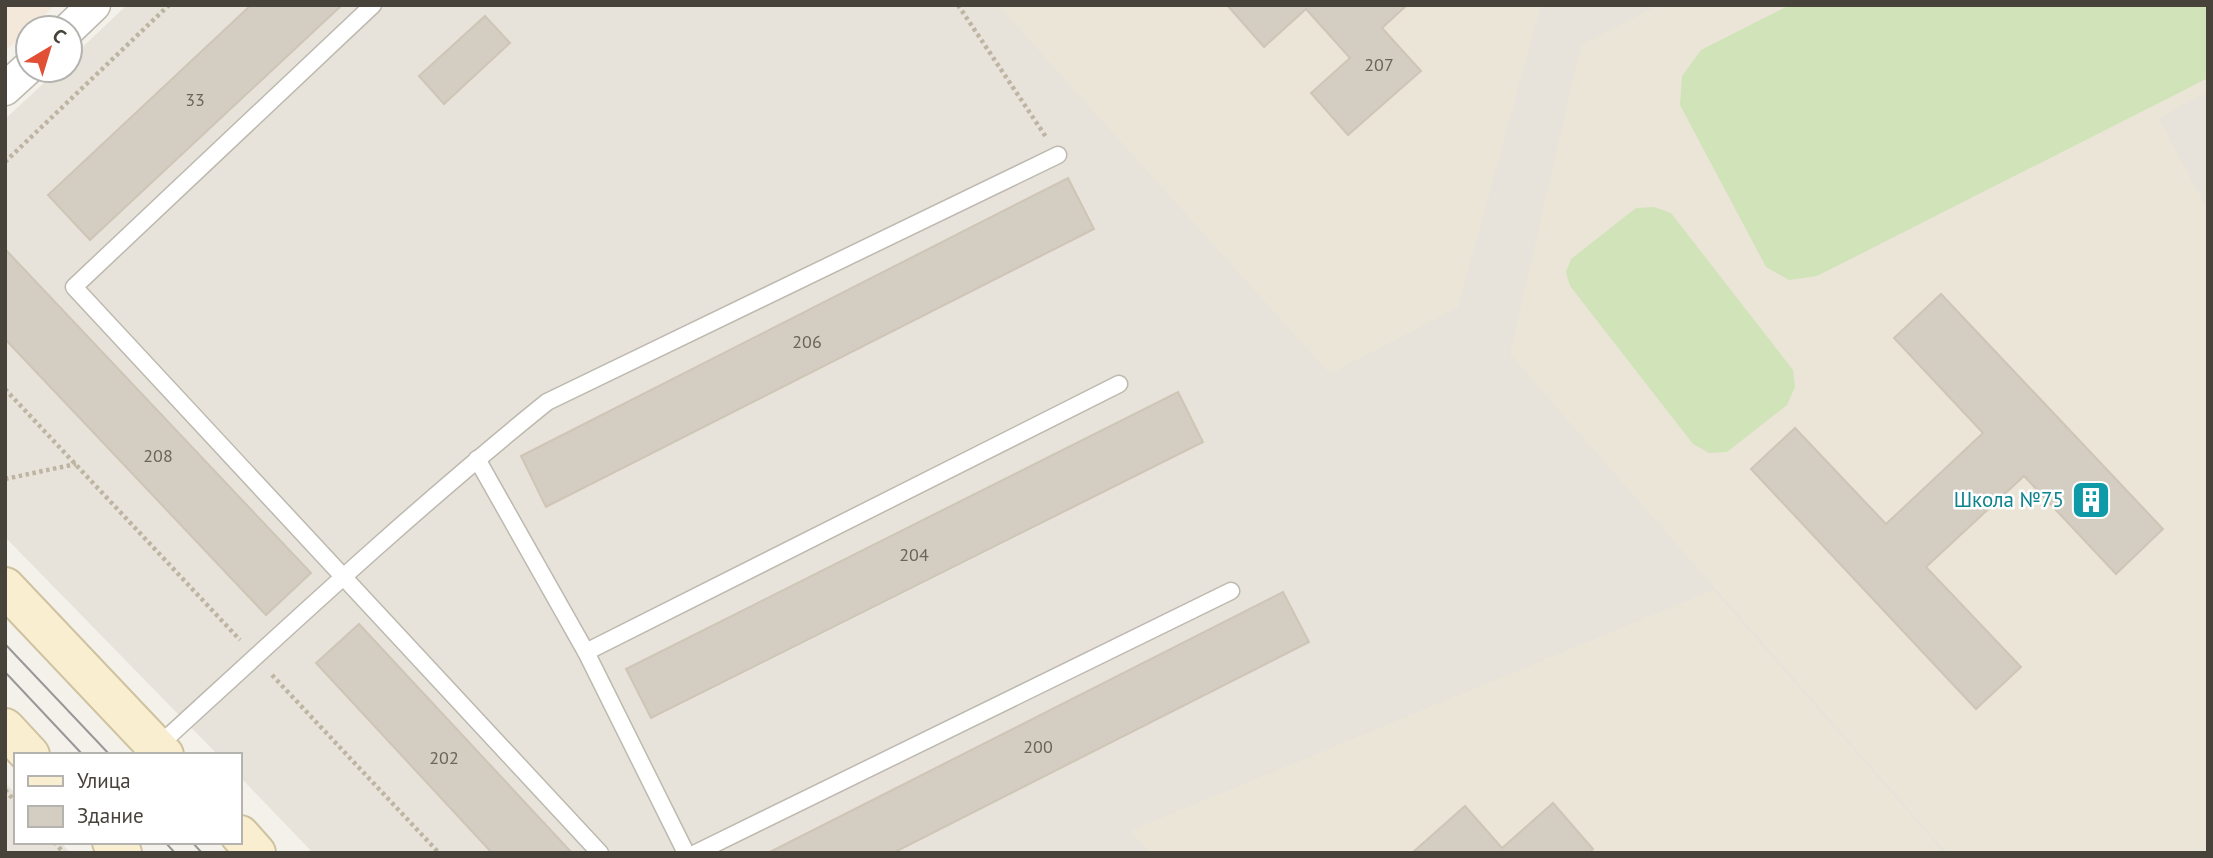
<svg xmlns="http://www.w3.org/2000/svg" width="2213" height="858" viewBox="0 0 2213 858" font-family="'PT Sans',sans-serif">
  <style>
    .residential { fill: #e7e3da }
    .commercial { fill: #f3e8d9 }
    .education { fill: #ebe5d7 }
    .pitch { fill: #d0e3b9 }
    .building { fill: #d4cdc2; stroke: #cec5b6; stroke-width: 2 }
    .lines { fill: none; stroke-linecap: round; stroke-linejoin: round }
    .lane-casing { stroke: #beb9af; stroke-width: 19 }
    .street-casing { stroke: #beb9af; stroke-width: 35 }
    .secondary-casing { stroke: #cec2a0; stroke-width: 42 }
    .path { stroke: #beb4a2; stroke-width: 4.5; stroke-dasharray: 3.5 3.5; stroke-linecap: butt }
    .lane { stroke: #fff; stroke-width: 16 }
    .street { stroke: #fff; stroke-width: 32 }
    .secondary { stroke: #f9efd0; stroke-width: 38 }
    .tram { stroke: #989898; stroke-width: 2 }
    .labels { text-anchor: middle; stroke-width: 5; stroke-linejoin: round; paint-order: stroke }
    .number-label { font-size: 18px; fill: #6a655c }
    .culture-label { font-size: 21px; fill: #0d838f; stroke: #fff; text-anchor: end }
  </style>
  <rect width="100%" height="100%" fill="#f4f1eb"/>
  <g class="residential">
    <path d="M127,5H2208V853H313L240,777V755H218L5,537V119L58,70H70V59Z"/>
    <path d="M5,783L16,794V842H61L70,853H5Z"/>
  </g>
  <path class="commercial" d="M5,5H55L5,51Z"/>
  <g class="education">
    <path d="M998,5H1541L1458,307L1330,374Z"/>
    <path d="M1659,5H2208V91L2159,118L2208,212V853H1947L1510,354L1581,45Z"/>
    <path d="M1713,590L1944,853H1151L1130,831Z"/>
  </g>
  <g class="pitch">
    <path d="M1790,5H2208V78L1817,276L1789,280L1766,267L1680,105L1682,76L1701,50Z"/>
    <path d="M1654,207L1671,213L1793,370L1795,387L1787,405L1727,452L1709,453L1693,444L1570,286L1566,272L1571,259L1636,208Z"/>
  </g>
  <g class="building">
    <path d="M251,5H342L90,240L48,195Z"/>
    <path d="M1227,5H1407L1382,28L1421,71L1348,135L1311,93L1350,58L1306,9L1264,47Z"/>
    <path d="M485,16L510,43L444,104L419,76Z"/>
    <path d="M1068,178L1094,229L546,507L521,456Z"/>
    <path d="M5,249L311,573L266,615L5,339Z"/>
    <path d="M1941,294L2163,529L2116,574L2024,476L1926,567L2021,667L1976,709L1751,469L1795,428L1886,524L1983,433L1894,338Z"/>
    <path d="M1178,392L1203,442L651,718L626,669Z"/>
    <path d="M1283,592L1309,642L893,853H768Z"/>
    <path d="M359,624L572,853H492L316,663Z"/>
    <path d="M1553,803L1593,849L1589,853H1412L1465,806L1502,848Z"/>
  </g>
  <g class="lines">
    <g class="lane-casing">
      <g id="lane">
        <path d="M373,5L74,287L600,853"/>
        <path d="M477,459L586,652L686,853"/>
        <path d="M586,652L1119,384"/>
        <path d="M157,747C285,630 412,511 547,402L1058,155"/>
        <path d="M696,853L1231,591"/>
      </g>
    </g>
    <g class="street-casing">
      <g id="street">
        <path d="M70,28L94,5"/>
        <path d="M5,89L28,68"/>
      </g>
    </g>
    <g class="secondary-casing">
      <g id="secondary">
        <path d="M5,587L164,755"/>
        <path d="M5,728L30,755"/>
        <path d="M240,835L256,853"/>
        <path d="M112,842L122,853"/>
      </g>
    </g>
    <g class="path">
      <path d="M958,5L1046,137"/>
      <path d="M5,162L169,5"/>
      <path d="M5,389L240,640"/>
      <path d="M5,479L76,464"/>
      <path d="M272,675L439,853"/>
      <path d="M5,790L16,802"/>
      <path d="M54,842L64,853"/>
    </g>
    <use href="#lane" class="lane"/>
    <use href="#street" class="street"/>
    <use href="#secondary" class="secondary"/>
    <g class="tram">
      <path d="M5,644L110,755"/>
      <path d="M5,672L83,755"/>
      <path d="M165,842L175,853"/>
      <path d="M192,842L202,853"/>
    </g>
  </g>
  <defs>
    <g id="building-square" transform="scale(2.0125)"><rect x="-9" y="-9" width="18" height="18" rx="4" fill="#0f9aa8" stroke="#fff"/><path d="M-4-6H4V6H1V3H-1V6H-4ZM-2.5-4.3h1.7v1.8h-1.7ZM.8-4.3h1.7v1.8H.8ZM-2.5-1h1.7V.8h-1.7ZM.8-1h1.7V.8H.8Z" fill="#fff"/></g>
  </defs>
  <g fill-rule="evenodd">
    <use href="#building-square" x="2091" y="500"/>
  </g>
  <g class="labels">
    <g class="number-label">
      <text x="1379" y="71">207</text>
      <text x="195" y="106">33</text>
      <text x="807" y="348">206</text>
      <text x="158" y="462">208</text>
      <text x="914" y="561">204</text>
      <text x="1038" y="753">200</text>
      <text x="444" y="764">202</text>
    </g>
    <g class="culture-label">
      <text x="2064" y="507">Школа №75</text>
    </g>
  </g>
  <rect width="2213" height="858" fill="none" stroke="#47423a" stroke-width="14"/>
  <rect x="14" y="753" width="228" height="91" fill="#ffffff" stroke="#b5b3b0" stroke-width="2"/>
  <rect x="28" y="776" width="35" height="10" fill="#f9efd0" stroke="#b5b3b0" stroke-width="2"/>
  <text x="77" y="788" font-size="21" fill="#47423a">Улица</text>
  <rect x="28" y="806" width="35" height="21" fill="#d4cdc2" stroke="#b5b3b0" stroke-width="2"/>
  <text x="77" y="823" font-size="21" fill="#47423a">Здание</text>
  <g transform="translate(49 49) rotate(38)"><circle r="33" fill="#ffffff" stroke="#b5b3b0" stroke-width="2"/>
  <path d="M0-5L12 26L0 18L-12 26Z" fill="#e14f35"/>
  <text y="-10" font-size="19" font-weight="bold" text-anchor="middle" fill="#47423a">С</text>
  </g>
</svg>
